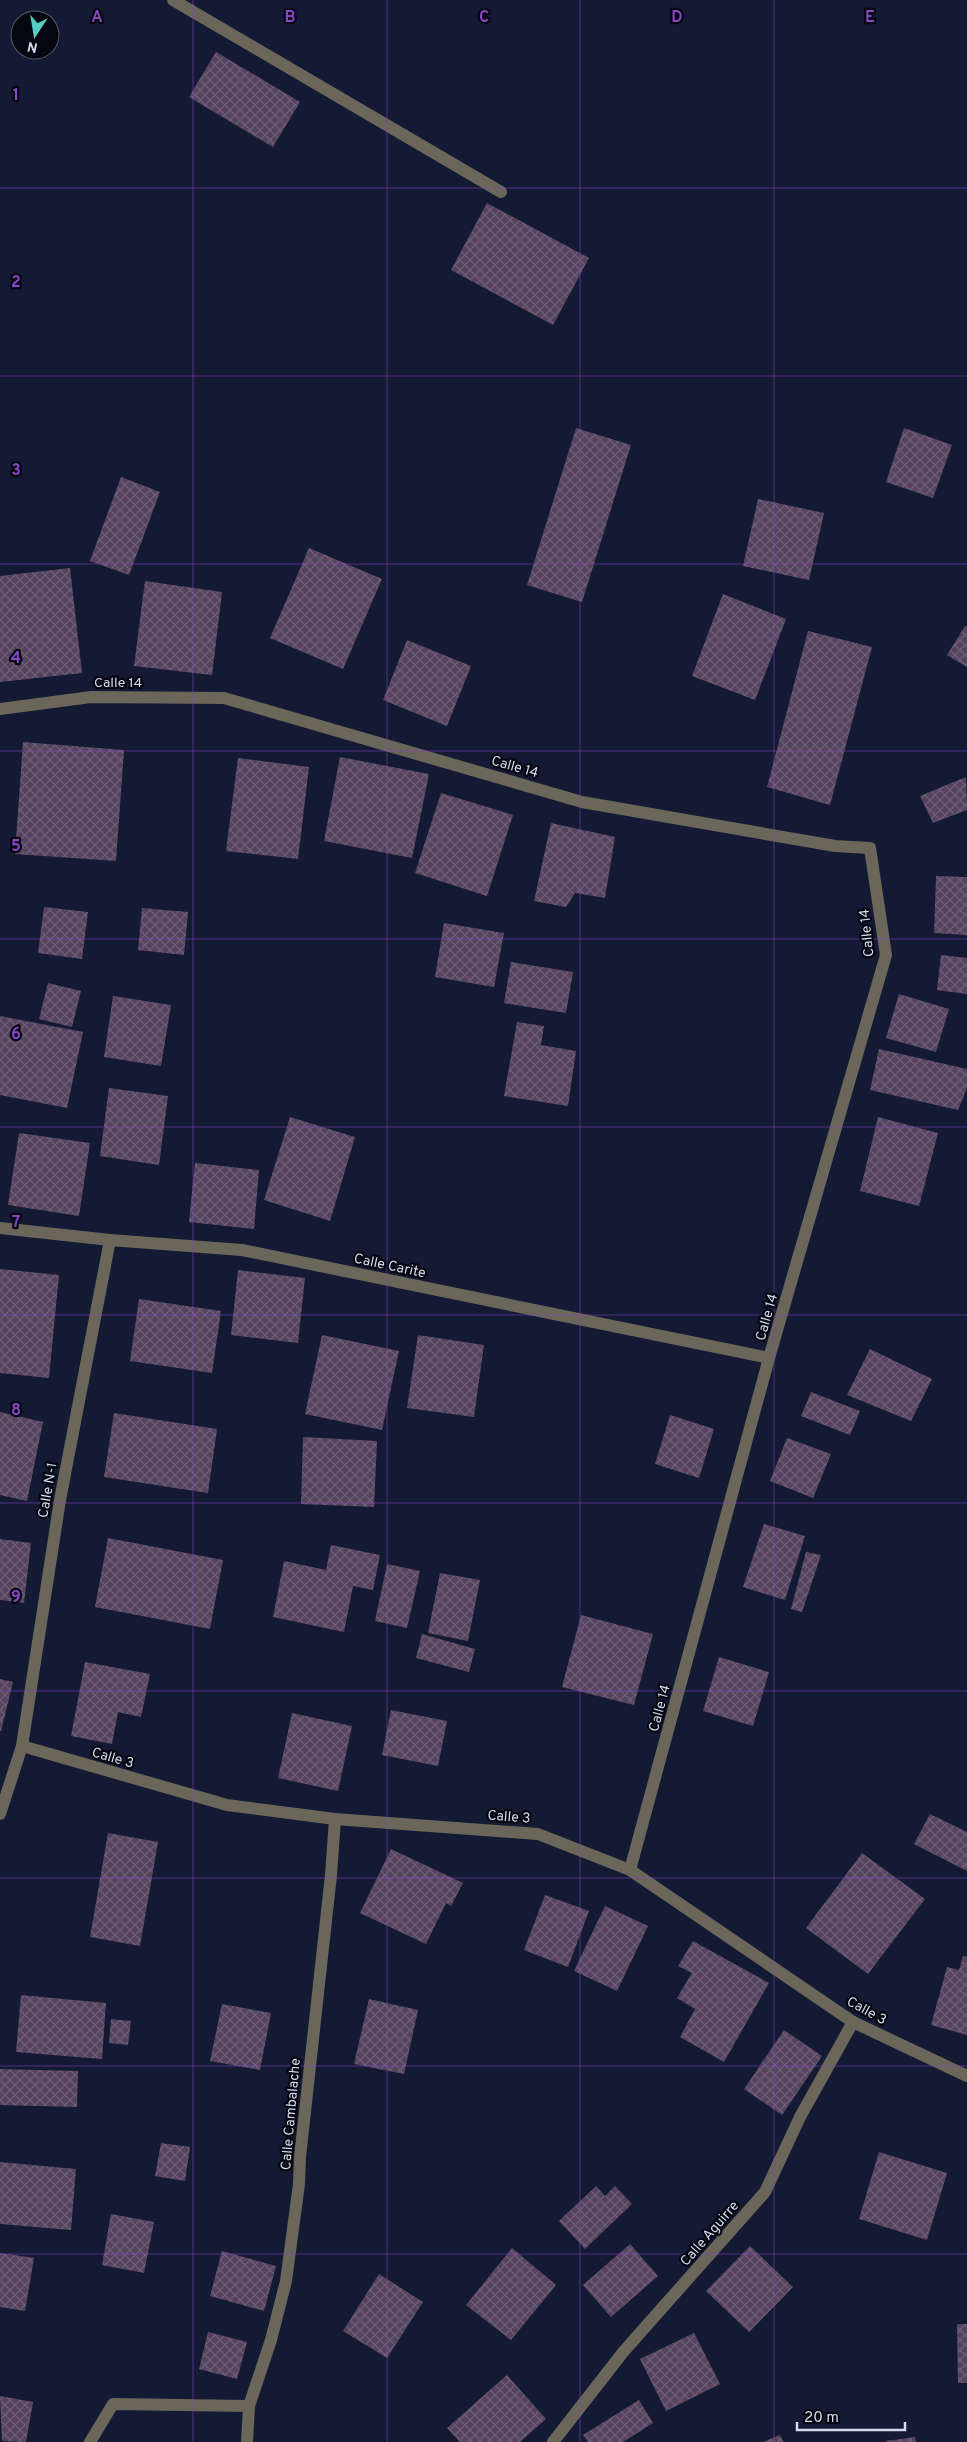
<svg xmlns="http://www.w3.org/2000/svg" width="967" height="2442" viewBox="0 0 967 2442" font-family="Overpass,sans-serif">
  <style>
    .building { fill: url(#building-cross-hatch) }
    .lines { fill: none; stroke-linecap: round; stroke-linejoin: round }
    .minor { stroke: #6a6659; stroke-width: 12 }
    .grid { fill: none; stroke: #8846c6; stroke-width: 1; stroke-opacity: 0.55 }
    .labels { text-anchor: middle; stroke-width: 4.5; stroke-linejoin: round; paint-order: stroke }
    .street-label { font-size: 14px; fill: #d4daeb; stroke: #040610 }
    .grid-label { font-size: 16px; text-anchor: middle; font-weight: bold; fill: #8846c6; stroke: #040610; stroke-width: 4.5; stroke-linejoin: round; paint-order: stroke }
  </style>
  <defs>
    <pattern id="building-cross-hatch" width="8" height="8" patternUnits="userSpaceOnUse" patternTransform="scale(1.25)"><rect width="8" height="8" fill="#56445f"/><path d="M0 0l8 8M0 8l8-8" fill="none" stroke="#6d5e76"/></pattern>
  </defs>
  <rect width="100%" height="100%" fill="#141a33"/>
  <g class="building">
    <path d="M216,52L300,102L273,147L189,97Z"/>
    <path d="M487,203L589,258L553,325L451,270Z"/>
    <path d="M576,428L631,445L582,602L527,585Z"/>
    <path d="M904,428L952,445L933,498L886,482Z"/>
    <path d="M121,477L160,492L129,575L90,561Z"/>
    <path d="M758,499L824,513L809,580L743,566Z"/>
    <path d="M309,548L382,579L343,669L270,638Z"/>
    <path d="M70,568L82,673L0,682V576Z"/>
    <path d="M145,581L222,592L212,675L134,666Z"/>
    <path d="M723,594L786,619L755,700L692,676Z"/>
    <path d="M965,626L967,627V667L947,655Z"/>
    <path d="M808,631L872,647L830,805L767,787Z"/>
    <path d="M407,640L471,666L447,726L383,700Z"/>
    <path d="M23,742L124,750L116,861L15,854Z"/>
    <path d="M340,757L429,774L412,858L324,841Z"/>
    <path d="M238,758L309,767L298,859L226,851Z"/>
    <path d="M966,777L967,810L933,823L920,796Z"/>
    <path d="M441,793L513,815L487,896L415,873Z"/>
    <path d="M551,823L615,837L605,898L575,893L566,907L534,901Z"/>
    <path d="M936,876L967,877V935L934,933Z"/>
    <path d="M44,907L88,912L82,959L38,953Z"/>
    <path d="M142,908L188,912L184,955L138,950Z"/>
    <path d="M444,923L504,933L494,987L435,977Z"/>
    <path d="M941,955L967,958V994L937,990Z"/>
    <path d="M511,962L573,972L566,1013L504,1003Z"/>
    <path d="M48,983L81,991L72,1027L39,1019Z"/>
    <path d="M899,994L949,1009L936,1052L886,1038Z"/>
    <path d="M113,996L171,1005L161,1066L104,1057Z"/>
    <path d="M0,1016L83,1032L67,1108L0,1095Z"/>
    <path d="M517,1022L544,1026L541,1045L576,1051L568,1106L504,1096Z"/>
    <path d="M879,1049L967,1069V1088L958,1110L870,1090Z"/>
    <path d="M109,1088L168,1096L159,1165L100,1156Z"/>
    <path d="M290,1117L355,1137L330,1221L264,1200Z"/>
    <path d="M878,1117L938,1133L919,1206L860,1191Z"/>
    <path d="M19,1133L90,1143L79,1216L8,1205Z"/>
    <path d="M195,1163L259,1170L254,1229L189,1222Z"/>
    <path d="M0,1269L59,1275L49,1378L0,1373Z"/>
    <path d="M238,1270L305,1278L298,1343L231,1335Z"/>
    <path d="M139,1299L221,1311L212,1373L130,1361Z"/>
    <path d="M322,1335L399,1351L382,1430L305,1414Z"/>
    <path d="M418,1335L484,1345L474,1417L407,1408Z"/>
    <path d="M870,1349L932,1379L911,1421L847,1395Z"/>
    <path d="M811,1392L860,1411L850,1435L801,1416Z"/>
    <path d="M0,1412L43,1422L27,1501L0,1495Z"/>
    <path d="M114,1413L217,1429L208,1493L104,1477Z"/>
    <path d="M670,1415L714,1429L699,1478L655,1464Z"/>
    <path d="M303,1437L377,1441L374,1507L301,1504Z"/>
    <path d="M787,1438L831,1454L813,1498L770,1481Z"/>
    <path d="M764,1524L805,1536L785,1600L743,1587Z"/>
    <path d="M108,1538L223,1560L210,1629L95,1607Z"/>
    <path d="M0,1539L31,1543L24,1603L0,1600Z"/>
    <path d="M331,1545L380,1555L373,1590L353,1586L344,1632L273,1617L284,1561L326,1570Z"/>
    <path d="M806,1552L821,1555L802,1612L791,1609Z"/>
    <path d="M387,1564L420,1571L407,1628L375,1621Z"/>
    <path d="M440,1573L480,1580L468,1641L428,1633Z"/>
    <path d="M581,1615L653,1634L634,1705L562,1687Z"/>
    <path d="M422,1634L475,1649L469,1672L416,1658Z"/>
    <path d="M719,1657L769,1672L753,1726L703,1711Z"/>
    <path d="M85,1662L150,1674L141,1717L118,1712L112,1744L71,1736Z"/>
    <path d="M0,1679L13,1682L1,1731H0Z"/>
    <path d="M391,1710L447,1721L438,1766L382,1755Z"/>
    <path d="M292,1713L352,1726L338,1791L278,1778Z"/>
    <path d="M930,1814L967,1832V1871L914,1844Z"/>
    <path d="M108,1833L158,1842L140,1946L90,1937Z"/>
    <path d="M391,1849L463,1883L451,1906L446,1903L426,1944L360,1913Z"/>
    <path d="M862,1853L925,1899L868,1974L806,1928Z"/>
    <path d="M545,1895L589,1911L568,1967L524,1950Z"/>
    <path d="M605,1906L648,1926L617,1991L574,1971Z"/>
    <path d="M693,1941L769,1983L724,2062L680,2037L695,2009L677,1998L692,1973L678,1966Z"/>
    <path d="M963,1956L967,1957V2035L931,2025L947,1967L959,1970Z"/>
    <path d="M21,1995L106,2003L102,2059L16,2052Z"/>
    <path d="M369,1999L418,2010L404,2074L354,2064Z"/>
    <path d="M222,2004L271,2013L260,2070L210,2061Z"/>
    <path d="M111,2019L131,2021L128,2045L109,2043Z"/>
    <path d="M784,2030L822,2056L782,2115L744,2089Z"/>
    <path d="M0,2069L78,2071L77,2107L0,2105Z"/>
    <path d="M161,2143L190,2147L185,2181L155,2176Z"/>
    <path d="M879,2152L947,2173L927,2240L859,2219Z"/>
    <path d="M0,2162L76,2169L71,2230L0,2224Z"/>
    <path d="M596,2186L605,2196L615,2186L632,2204L585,2249L559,2221Z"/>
    <path d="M111,2214L154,2222L144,2273L102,2265Z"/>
    <path d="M630,2244L658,2276L611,2317L583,2285Z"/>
    <path d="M750,2246L793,2287L749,2332L706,2291Z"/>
    <path d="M512,2248L556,2285L511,2340L466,2305Z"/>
    <path d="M222,2251L276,2266L264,2311L210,2296Z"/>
    <path d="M0,2253L34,2258L25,2311L0,2307Z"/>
    <path d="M379,2274L423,2302L387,2358L343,2331Z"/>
    <path d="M957,2324H967V2383H958Z"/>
    <path d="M208,2332L247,2342L237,2379L199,2369Z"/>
    <path d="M694,2333L720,2384L666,2411L640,2359Z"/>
    <path d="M507,2375L546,2419L520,2442H460L447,2428Z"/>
    <path d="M0,2396L33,2402L26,2442L2,2441Z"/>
    <path d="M639,2400L653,2423L623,2442H588L583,2435Z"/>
    <path d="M780,2435L784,2442H763Z"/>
    <path d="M915,2437L916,2442H886V2441Z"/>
  </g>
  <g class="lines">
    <g class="minor">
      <path d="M173,0L501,192"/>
      <path d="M0,709L91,697L224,698L582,802L835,846L870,848L886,955L769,1358L630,1870"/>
      <path d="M0,1228L110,1240L242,1250L769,1358"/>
      <path d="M22,1746L227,1805L335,1819L538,1834L630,1870L853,2022L967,2076"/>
      <path d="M0,1814L22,1746L60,1500L110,1240"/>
      <path d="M90,2442L113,2404L249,2406"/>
      <path d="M247,2442L249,2406L271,2340L286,2281L299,2184L300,2157L331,1875L335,1819"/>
      <path d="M553,2442L624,2351L765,2192L800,2117L853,2022"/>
    </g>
  </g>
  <path class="grid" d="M193,0V2442M387,0V2442M580,0V2442M774,0V2442M0,188H967M0,376H967M0,564H967M0,751H967M0,939H967M0,1127H967M0,1315H967M0,1503H967M0,1691H967M0,1878H967M0,2066H967M0,2254H967"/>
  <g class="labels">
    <g class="street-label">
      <text x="118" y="687">Calle 14</text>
      <text transform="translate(515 766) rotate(16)" y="5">Calle 14</text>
      <text transform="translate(866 933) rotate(-96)" y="5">Calle 14</text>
      <text transform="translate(390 1265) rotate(12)" y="5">Calle Carite</text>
      <text transform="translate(766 1317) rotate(-74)" y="5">Calle 14</text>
      <text transform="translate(47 1490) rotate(-80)" y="5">Calle N-1</text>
      <text transform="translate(659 1708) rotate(-75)" y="5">Calle 14</text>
      <text transform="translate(113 1757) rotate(16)" y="5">Calle 3</text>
      <text transform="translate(509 1816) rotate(4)" y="5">Calle 3</text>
      <text transform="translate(867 2010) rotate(29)" y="5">Calle 3</text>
      <text transform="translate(290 2114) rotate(-85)" y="5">Calle Cambalache</text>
      <text transform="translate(709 2233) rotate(-49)" y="5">Calle Aguirre</text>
    </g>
  </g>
  <g class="grid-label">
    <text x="97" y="22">A</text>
    <text x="290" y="22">B</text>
    <text x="484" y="22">C</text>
    <text x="677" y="22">D</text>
    <text x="870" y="22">E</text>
    <text x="16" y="100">1</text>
    <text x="16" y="287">2</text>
    <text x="16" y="475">3</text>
    <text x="16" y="663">4</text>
    <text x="16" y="851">5</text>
    <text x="16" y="1039">6</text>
    <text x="16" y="1227">7</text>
    <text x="16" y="1415">8</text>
    <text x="16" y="1602">9</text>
  </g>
  <g transform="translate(35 35) rotate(192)"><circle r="24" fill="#040610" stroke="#575b68"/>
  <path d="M0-4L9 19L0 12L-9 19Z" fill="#57cec1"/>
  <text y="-8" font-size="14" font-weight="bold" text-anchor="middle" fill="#d4daeb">N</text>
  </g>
  <path d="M797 2422v8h108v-8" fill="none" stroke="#d4daeb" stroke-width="2.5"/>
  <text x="804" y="2422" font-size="15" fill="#d4daeb" stroke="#040610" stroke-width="4" paint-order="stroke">20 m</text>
</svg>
